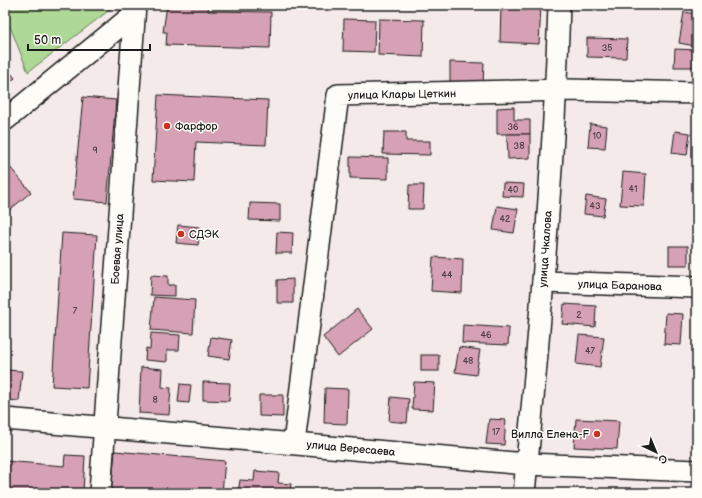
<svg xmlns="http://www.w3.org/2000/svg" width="702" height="498" viewBox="0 0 702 498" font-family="'Balsamiq Sans',sans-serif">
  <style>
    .green { fill: #aed895; stroke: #657a58 }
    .building { fill: #d7a1b5; stroke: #1c1c1c }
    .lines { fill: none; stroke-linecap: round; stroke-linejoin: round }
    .minor-casing { stroke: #1c1c1c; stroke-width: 24 }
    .minor { stroke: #fdfcf7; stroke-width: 21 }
    .poi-dot { fill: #c8321e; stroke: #fdfcf7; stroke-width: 1.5 }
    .labels { text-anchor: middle; stroke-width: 3; stroke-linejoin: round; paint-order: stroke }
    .number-label { font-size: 9px; fill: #4b3d42 }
    .street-label { font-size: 11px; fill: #1c1c1c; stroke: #fdfcf7 }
    .poi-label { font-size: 11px; fill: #1c1c1c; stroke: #fdfcf7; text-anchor: start }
  </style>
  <rect width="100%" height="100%" fill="#f5eaea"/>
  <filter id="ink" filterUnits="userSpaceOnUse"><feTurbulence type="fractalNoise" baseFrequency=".025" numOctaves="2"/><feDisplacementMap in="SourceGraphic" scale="8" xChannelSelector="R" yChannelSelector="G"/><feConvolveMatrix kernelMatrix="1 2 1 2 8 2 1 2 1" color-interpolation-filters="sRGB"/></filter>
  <g filter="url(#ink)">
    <path class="green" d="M5,5H116L28,72L5,14Z"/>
    <g class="building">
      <path d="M167,5H209L208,11L271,12L270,48L166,45L167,32H163Z"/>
      <path d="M501,5H541L539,44L500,42Z"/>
      <path d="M684,12L697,14V34L695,46L679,43Z"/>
      <path d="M344,19L375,20L374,52L343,51Z"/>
      <path d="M379,19L424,20L423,57L378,55Z"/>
      <path d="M5,31L9,43L5,45Z"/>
      <path d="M587,38L627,39L626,58L587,57Z"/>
      <path d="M675,49L697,50V67H674Z"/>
      <path d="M450,62L484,63L483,84H450Z"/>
      <path d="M5,66L15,78L5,86Z"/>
      <path d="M158,95L268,100L266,145L196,142L194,182L153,180Z"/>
      <path d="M83,97L116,100L107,202L73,199Z"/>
      <path d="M514,107V120H530V134H497V108Z"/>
      <path d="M590,124L607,126L605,148L588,147Z"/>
      <path d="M675,131L690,133L687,155L672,153Z"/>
      <path d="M384,132H406V141H430V155L383,154Z"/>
      <path d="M507,134H530V158L508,159Z"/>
      <path d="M350,157L388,158V179L350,178Z"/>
      <path d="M9,166L31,192L5,214V170Z"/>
      <path d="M623,172L646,174L644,206L620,205Z"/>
      <path d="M503,183L524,184L523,197L502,196Z"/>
      <path d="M409,185H424L423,209H408Z"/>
      <path d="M586,196L606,199L603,216L584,214Z"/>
      <path d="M250,203L280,204V221L249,220Z"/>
      <path d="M497,206L518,209L514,233L493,230Z"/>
      <path d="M178,225L200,227L198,245L176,243Z"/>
      <path d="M277,232L293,233L292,253H276Z"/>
      <path d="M62,233L97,235L87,388L52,386Z"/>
      <rect x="669" y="246" width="19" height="19"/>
      <path d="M433,257L463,259L462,293L431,291Z"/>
      <path d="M151,275L168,276V285H175V296L150,295Z"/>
      <path d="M293,279V303H277V280Z"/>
      <path d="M154,297L195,300L193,333L151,330Z"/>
      <path d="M564,304L596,306L595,327L562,324Z"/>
      <path d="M357,309L373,329L338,357L323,337Z"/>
      <path d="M666,313L683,314L681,345L664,344Z"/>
      <path d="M463,325L509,328L508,345L462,343Z"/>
      <path d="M151,333L180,335L179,350H167V362L145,360L146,348L150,349Z"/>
      <path d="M579,335L604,337L600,367L576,364Z"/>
      <path d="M211,337L232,340L229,359L208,356Z"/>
      <path d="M459,347L480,350L476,375L455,372Z"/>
      <rect x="421" y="355" width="18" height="16"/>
      <path d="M141,367L163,369L162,387L171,388L169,415L139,413Z"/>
      <path d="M5,370L22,371L19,401L5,400Z"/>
      <path d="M203,382L230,383L229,401L203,400Z"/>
      <path d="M414,382L435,383L433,410L412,409Z"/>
      <path d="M180,384L191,385L189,403L178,402Z"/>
      <path d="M325,388L348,389L347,424L324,423Z"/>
      <path d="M259,395H283V417L259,416Z"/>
      <path d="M391,397L409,399L407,423L389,421Z"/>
      <path d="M489,419L506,420L504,445L486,444Z"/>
      <path d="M576,419L619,421L617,449L574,447Z"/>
      <path d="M115,451L225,461L222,493H111Z"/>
      <path d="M65,455L85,456L83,493H30L5,491V461L64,466Z"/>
      <path d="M255,471L279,473L278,483L291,484L290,491L296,492V493H238L240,480L254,481Z"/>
    </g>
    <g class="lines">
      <g class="minor-casing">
        <g id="minor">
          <path d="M5,120L133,15"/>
          <path d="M543,282L697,287"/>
          <path d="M5,419L527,464L697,471"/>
          <path d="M294,443L338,95L566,90L697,93"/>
          <path d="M100,493L135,5"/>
          <path d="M524,493C540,331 554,168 559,5"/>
        </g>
      </g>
      <use href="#minor" class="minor"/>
    </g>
  </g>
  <g class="poi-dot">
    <circle cx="167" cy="126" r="4"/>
    <circle cx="181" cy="234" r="4"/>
    <circle cx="597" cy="434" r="4"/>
  </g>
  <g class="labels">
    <g class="number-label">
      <text x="607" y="51">35</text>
      <text x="513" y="130">36</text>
      <text x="597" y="139">10</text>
      <text x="519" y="149">38</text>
      <text x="95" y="153">9</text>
      <text x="633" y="192">41</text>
      <text x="513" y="193">40</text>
      <text x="595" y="209">43</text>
      <text x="505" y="222">42</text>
      <text x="447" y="278">44</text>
      <text x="75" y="314">7</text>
      <text x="579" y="318">2</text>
      <text x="486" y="338">46</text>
      <text x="590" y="354">47</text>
      <text x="468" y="364">48</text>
      <text x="155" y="403">8</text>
      <text x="496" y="435">17</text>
    </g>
    <g class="street-label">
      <text transform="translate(402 94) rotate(-1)" y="4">улица Клары Цеткин</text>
      <text transform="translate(117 249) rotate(-86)" y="4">Боевая улица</text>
      <text transform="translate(545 249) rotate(-86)" y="4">улица Чкалова</text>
      <text transform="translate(620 285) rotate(2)" y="4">улица Баранова</text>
      <text transform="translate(351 448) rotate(5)" y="4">улица Вересаева</text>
    </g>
    <g class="poi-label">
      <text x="175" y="130">Фарфор</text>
      <text x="189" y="238">СДЭК</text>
      <text x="589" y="438" text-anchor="end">Вилла Елена-F</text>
    </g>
  </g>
  <rect width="702" height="498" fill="none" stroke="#fdfcf7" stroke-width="20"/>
  <rect x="10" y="10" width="682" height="478" fill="none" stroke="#1c1c1c" stroke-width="1.5" filter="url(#ink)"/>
  <g transform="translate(656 452) rotate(136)" stroke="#fdfcf7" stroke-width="3" paint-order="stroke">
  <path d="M0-3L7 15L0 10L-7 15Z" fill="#1c1c1c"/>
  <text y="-6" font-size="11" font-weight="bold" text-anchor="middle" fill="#1c1c1c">С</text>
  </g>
  <path d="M28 44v6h122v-6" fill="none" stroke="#1c1c1c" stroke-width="2"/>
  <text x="34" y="44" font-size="12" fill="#1c1c1c" stroke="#fdfcf7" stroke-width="3" paint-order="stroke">50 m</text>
</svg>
